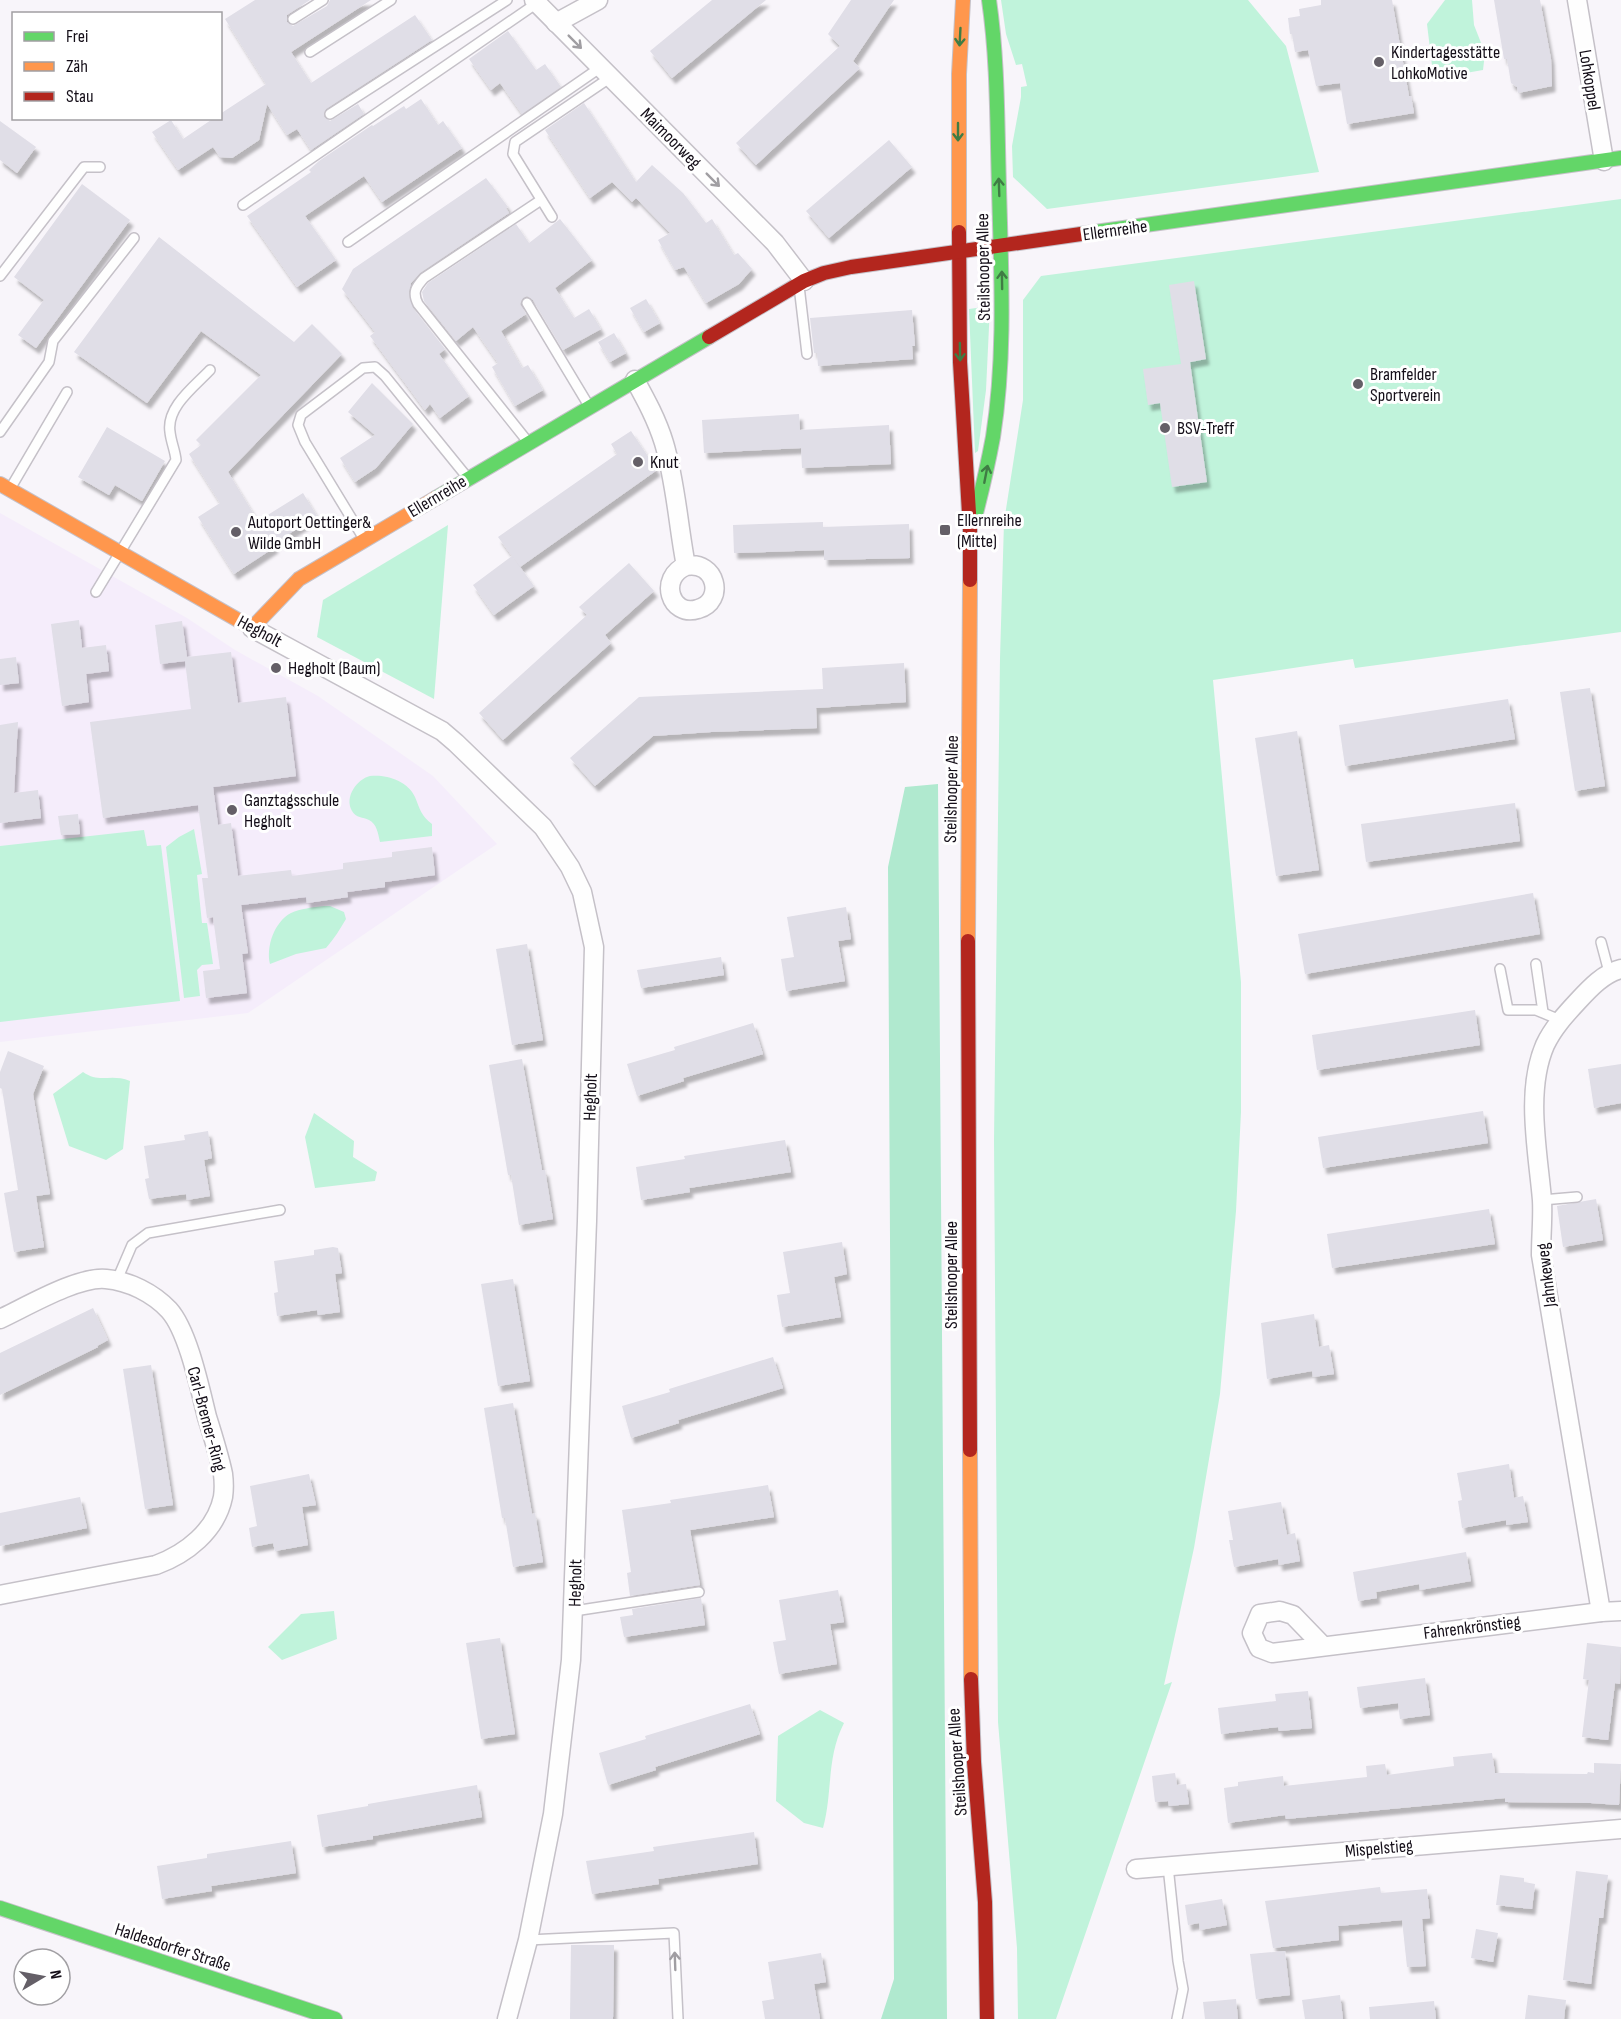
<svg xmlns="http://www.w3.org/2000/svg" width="1621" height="2019" viewBox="0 0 1621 2019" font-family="'Sofia Sans Condensed',sans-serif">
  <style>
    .built { fill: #f5edfb }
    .green { fill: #c0f3db }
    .forest { fill: #b0e9cf }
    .building { fill: #e0dee7; filter: url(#shadow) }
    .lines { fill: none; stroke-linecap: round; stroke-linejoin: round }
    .lane-casing { stroke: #c5c1c8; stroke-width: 12 }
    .street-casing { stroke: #c5c1c8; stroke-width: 21 }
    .fast-casing { stroke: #c5c1c8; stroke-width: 16 }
    .slow-casing { stroke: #c5c1c8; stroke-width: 16 }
    .jam-casing { stroke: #c5c1c8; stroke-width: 16 }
    .lane { stroke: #fefefe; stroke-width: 9 }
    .street { stroke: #fefefe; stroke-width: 18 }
    .fast { stroke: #63d668; stroke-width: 14 }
    .slow { stroke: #ff974d; stroke-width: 14 }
    .jam { stroke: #b3261e; stroke-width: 14 }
    .oneway { stroke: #3f7c44 }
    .oneway2 { stroke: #a09ea2 }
    .poi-dot { fill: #645f67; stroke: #fff; stroke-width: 2 }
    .labels { text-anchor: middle; stroke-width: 6; stroke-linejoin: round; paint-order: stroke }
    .poi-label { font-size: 18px; fill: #140e18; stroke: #fff; text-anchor: start }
    .street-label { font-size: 18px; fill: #140e18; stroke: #fff }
  </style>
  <defs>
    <filter id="shadow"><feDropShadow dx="3.5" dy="6" stdDeviation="1.5" flood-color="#0004"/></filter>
  </defs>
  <rect width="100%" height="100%" fill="#f8f5fa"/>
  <path class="built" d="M0,513L187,618L235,650L318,696L433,776L497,844L248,1013L0,1042Z"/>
  <g class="green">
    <path d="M1001,0H1248L1286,46L1319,172L1047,209L1013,177L1012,146L1021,97V87L1027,86L1022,64L1016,65L1006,34Z"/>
    <path d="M1445,0H1472L1474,25L1485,53L1483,70L1460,74H1433L1427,24Z"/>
    <path d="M1621,199V632L1355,668L1353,659L1213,680L1241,982V1112L1236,1211L1220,1394L1194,1548L1164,1685L1172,1682L1056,2019H1018L1017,1948L998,1722L994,1140L1000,658L1004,522L1023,400V300L1041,276Z"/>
    <path d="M990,306L986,390L978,451L975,453L969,309Z"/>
    <path d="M448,525L434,699L317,637L323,600Z"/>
    <path d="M370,776C386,774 408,781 415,797C420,809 421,816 432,824V836L380,842C378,834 377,824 369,820C363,817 356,818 352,811C344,797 357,779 370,776Z"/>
    <path d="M194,829L202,874L197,875L202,923H207L213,964L202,965L197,970L200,996L184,998L166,847L179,837Z"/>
    <path d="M144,830L147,846L161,845L180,1001L0,1022V846Z"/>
    <path d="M324,906H330L344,912L346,919C340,929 334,939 326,948L296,954L270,964C266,947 274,922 291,913C300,909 313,907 324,906Z"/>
    <path d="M83,1072C100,1084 110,1073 130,1081L123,1149L106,1160L69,1146L53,1094Z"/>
    <path d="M314,1113L354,1141L353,1157L377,1172L375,1181L315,1188L305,1137Z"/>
    <path d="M334,1611L337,1639L282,1660L268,1647L301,1614Z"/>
    <path d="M820,1710L844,1723C826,1758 833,1792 823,1828L804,1823L776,1801L778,1736Z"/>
  </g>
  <path class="forest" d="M938,784L947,2019H881L894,1979L888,867L905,787Z"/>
  <g class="building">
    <path d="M255,0H310L287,15V22L293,26L327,6L330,0H371L291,52L311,83L415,15L432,40L326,109L324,117L330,121L358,104L364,114L311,150L297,129L287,135L267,104L259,140L232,158L220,157L213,147L178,170L152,132L171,120L183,139L214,118H220V114L266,84L225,19Z"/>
    <path d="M712,0H766L672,78L650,51Z"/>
    <path d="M851,0H894L853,61L860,68L756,165L736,143L840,46L828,34Z"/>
    <path d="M1321,0H1392L1409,96H1411L1414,113L1347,124L1340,83L1316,86L1308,50L1295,52L1292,34H1290L1288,18L1300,16L1299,9L1321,5Z"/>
    <path d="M1494,0H1540L1551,59L1552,86L1518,93L1517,87L1511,83L1507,59H1504Z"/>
    <path d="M508,31L536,70L545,64L561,87L522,114L500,83L491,90L469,59Z"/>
    <path d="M421,99L438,125L443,121L462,148L382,202L364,176L305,216L336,260L297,287L247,216L311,172L309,170L319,161L372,125L373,126L404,106L406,109Z"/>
    <path d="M584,103L636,182L652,165L683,193L706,223L712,219L734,255L738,253L752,269L739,284L706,303L684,267L675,270L658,240L670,233L636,198L632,202L612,182L590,198L545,130Z"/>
    <path d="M0,121L36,147L17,173L0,160Z"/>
    <path d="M889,140L912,167L829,238L806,211Z"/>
    <path d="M486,178L508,207L506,208L509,213L420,273L411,283L409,292L413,308L445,349L439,354L469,396L440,418L430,404L425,410L370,336L375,332L342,289L353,269Z"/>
    <path d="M82,184L130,220L36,348L18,335L44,300L14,277Z"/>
    <path d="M560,219L592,260L555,288L574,318L589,309L601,329L563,350L533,300L527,296L523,298L520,304L526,314L501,331L522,368L528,365L543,390L515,406L492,367L498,363L473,327L456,341L424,301L422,292L428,283L516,224L529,243Z"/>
    <path d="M159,237L294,342L312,324L342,354L228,472L258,521L303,493L317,516L273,544L275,547L234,574L198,517L220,503L189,454L201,445L196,440L261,375L201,331L147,403L74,352Z"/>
    <path d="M1194,281L1206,359L1186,363L1190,362L1207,482L1172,487L1160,403L1148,405L1143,369L1181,364L1169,285Z"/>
    <path d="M646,299L660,323L644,332L630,308Z"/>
    <path d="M912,310L915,346H912L913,359L818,366L817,353H814L810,318Z"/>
    <path d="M614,333L626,353L610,362L598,342Z"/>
    <path d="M372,383L413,424L376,468L355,482L340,458L375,435L348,412Z"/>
    <path d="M799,414L800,430L889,425L891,464L802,468L801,448L704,453L702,420Z"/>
    <path d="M107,427L165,461L142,501L115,485L109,495L78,477Z"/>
    <path d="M631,431L657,470L520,567L498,537L617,454L611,444Z"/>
    <path d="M823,522V527L909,524L910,558L824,560V550L734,553L733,525Z"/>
    <path d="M512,556L534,586L494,615L473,585Z"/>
    <path d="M629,563L654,591L605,635L611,643L503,740L479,713L587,615L579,607Z"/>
    <path d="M79,620L82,648L106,645L109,671L86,674L89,702L62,706L51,624Z"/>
    <path d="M182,621L187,657L231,652L238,703L286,697L296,776L213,787L218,825L231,823L238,876L291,870L292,876L343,869V863L392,857V852L432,847L435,875L385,882V887L347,892L348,897L307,903L306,897L241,905L248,953L242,954L247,993L206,998L203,971L220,969L213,917L207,918L202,878H208L198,805L103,818L90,722L191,709L185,661L160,664L155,625Z"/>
    <path d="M16,657L19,683L0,685V659Z"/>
    <path d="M904,663L906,702L816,708L817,728L711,732L653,736L595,786L570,758L639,697L823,689L822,668Z"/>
    <path d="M1590,688L1605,786L1575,791L1560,692Z"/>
    <path d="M1508,699L1515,739L1345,766L1339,725Z"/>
    <path d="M18,722L14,793L38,790L41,818L0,823V725Z"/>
    <path d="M1297,731L1319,870L1276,876L1255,738Z"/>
    <path d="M1515,803L1520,841L1366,862L1361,824Z"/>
    <path d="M78,814L80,834L61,835L58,816Z"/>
    <path d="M1533,893L1540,934L1305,974L1298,934Z"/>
    <path d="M846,907L851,939L838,941L845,981L786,991L781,959L794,957L787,917Z"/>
    <path d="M527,944L543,1040L512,1045L496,949Z"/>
    <path d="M721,957L724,975L641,988L637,970Z"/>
    <path d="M1475,1010L1480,1045L1317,1070L1312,1035Z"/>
    <path d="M753,1023L763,1054L683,1078L684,1081L637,1096L627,1064L675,1050L674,1047Z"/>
    <path d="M8,1051L44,1066L33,1094L50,1194L36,1196L44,1247L14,1252L4,1193L18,1190L2,1089L0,1088V1072Z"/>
    <path d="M522,1059L542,1170H545L553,1219L519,1225L511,1175H508L489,1065Z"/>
    <path d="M1621,1064V1103L1594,1108L1588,1069Z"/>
    <path d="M1483,1111L1488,1143L1323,1168L1318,1137Z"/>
    <path d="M208,1131L212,1158L204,1160L210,1196L187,1200L186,1194L149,1199L145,1179L149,1178L144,1146L185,1140L184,1135Z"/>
    <path d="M785,1140L791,1172L689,1188L690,1192L641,1200L636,1167L685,1159L684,1156Z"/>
    <path d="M1596,1199L1603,1240L1563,1247L1557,1206Z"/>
    <path d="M1489,1209L1495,1244L1332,1268L1327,1234Z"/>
    <path d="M842,1242L847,1274L834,1277L841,1317L782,1327L777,1295L790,1293L783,1252Z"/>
    <path d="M333,1247L338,1248L342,1273L335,1274L340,1312L318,1315L317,1310L277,1316L274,1293L278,1292L274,1261L314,1255V1250Z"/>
    <path d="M513,1279L530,1381L498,1386L481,1284Z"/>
    <path d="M93,1308L108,1340L97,1346L98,1347L0,1395V1353Z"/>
    <path d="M1314,1314L1319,1347L1329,1345L1334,1374L1313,1377L1312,1371L1267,1379L1261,1323Z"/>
    <path d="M773,1357L783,1388L678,1420L679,1423L631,1438L622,1406L670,1392L669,1389Z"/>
    <path d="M151,1365L173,1505L145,1509L123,1369Z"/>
    <path d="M513,1403L532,1514L535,1513L543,1562L513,1567L505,1518H502L484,1408Z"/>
    <path d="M1509,1464L1514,1498L1523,1496L1528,1522L1506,1525V1520L1462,1528L1458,1501L1462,1500L1457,1473Z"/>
    <path d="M309,1474L316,1505L302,1507L308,1545L275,1551L273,1543L252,1547L249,1528L257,1526L250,1486Z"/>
    <path d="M768,1485L774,1517L690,1530L700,1585L630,1596L627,1573L631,1572L622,1510L671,1503L670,1500Z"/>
    <path d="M80,1497L87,1528L0,1546V1513Z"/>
    <path d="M1281,1502L1287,1535L1295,1533L1300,1561L1279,1565L1278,1559L1234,1567L1229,1540H1233L1228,1511Z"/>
    <path d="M1466,1552L1471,1581L1420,1590L1419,1584L1376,1592L1377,1598L1358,1601L1353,1572Z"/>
    <path d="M838,1590L844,1622L830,1624L837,1664L779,1674L773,1642L786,1640L779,1600Z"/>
    <path d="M701,1598L705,1625L624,1637L620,1617L633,1615L632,1609Z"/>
    <path d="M500,1638L515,1734L481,1739L466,1643Z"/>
    <path d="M1587,1643L1621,1647L1620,1684L1615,1683L1608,1740L1582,1737L1589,1680L1583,1679Z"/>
    <path d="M1425,1678L1430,1715L1400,1719L1398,1703L1360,1708L1357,1687Z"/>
    <path d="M1308,1691L1312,1728L1279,1731L1278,1727L1221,1734L1218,1708L1276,1701L1275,1694Z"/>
    <path d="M750,1704L760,1734L655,1767L656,1770L608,1785L599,1753L646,1739L645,1736Z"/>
    <path d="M1492,1753L1495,1773L1587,1774L1588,1772L1594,1773V1763L1621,1764L1619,1805L1591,1803L1505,1802V1798L1286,1819L1285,1815L1228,1823L1224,1788L1238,1786V1782L1283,1776L1284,1786L1367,1777L1366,1766L1385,1764L1387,1775L1454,1766L1453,1757Z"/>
    <path d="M1175,1773L1177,1785L1186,1784L1189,1804L1169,1806L1168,1801L1155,1802L1152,1776Z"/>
    <path d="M477,1785L482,1817L373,1836V1839L322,1847L317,1815L368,1806V1804Z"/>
    <path d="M754,1832L758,1864L658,1879L659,1884L592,1894L586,1861L654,1851L653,1847Z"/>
    <path d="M291,1841L296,1873L211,1886L212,1891L162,1899L157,1866L207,1858V1854Z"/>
    <path d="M1576,1871L1608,1875L1603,1918H1599L1591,1984L1563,1980Z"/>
    <path d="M1500,1875L1524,1878V1882L1535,1884L1532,1909L1496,1905Z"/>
    <path d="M1380,1887L1381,1893L1427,1889L1430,1918L1422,1919L1426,1966L1407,1967L1402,1920L1338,1926L1339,1940L1273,1948L1265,1901Z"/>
    <path d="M1222,1899L1227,1925L1200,1930L1199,1923L1188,1925L1185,1905Z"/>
    <path d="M1476,1929L1498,1933L1493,1962L1471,1958Z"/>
    <path d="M571,1945H614L613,2019H570Z"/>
    <path d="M1285,1951L1290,1995L1256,1999L1250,1954Z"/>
    <path d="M821,1953L826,1982L814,1984L820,2019H765L762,2001L774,1999L768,1962Z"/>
    <path d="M1340,1995L1343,2019H1305L1302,2000Z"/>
    <path d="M1528,1995L1566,2000L1564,2019H1525Z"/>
    <path d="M1236,1999L1238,2019H1205L1203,2002Z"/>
    <path d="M1434,2001L1436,2019H1370L1369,2007Z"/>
  </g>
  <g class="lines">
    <g class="lane-casing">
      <g id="lane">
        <path d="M293,19L323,0"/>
        <path d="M310,52L391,0"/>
        <path d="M330,114L507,0"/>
        <path d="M243,205L537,3"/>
        <path d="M552,217L513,154L515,142L611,77"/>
        <path d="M348,242L601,67"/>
        <path d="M0,276L84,167H100"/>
        <path d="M799,286L807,354"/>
        <path d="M527,303L589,406"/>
        <path d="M0,432L49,362L53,341L134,238"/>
        <path d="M528,442L418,304C412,292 416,287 424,278L541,200"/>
        <path d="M10,489L67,392"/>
        <path d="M364,539L305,442L298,425L301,415L363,368L375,367L385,376L467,477"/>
        <path d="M96,592L176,460C175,450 171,442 170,432C166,407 195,386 210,370"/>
        <path d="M1601,942L1609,972"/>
        <path d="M1536,964L1543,1012"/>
        <path d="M1500,969L1508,1010H1536L1560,1020"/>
        <path d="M1542,1200L1577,1197"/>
        <path d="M117,1280L132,1245L148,1233L280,1210"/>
        <path d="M574,1611L699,1592"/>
        <path d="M1168,1866L1178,1961L1183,1989L1177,2019"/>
        <path d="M528,1940L674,1933L678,2019"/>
      </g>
    </g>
    <g class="street-casing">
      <g id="street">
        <path d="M534,0L775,243L804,281"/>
        <path d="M1577,0L1604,161"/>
        <path d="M556,23L598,0"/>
        <path d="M635,380C646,400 657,420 664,443C676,483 678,525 686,566C658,577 670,618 698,609C726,601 716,560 686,566"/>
        <path d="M252,628L442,731L456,743L543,827L570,867L582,892L594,947L587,1221L571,1660L553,1814L528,1940L507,2019"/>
        <path d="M0,1319C26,1307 78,1276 106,1279C129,1281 153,1293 169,1310C188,1331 200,1389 207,1417C213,1436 219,1455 223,1474C224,1482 224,1490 223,1497C216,1531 186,1554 156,1565L0,1595"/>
        <path d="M1601,1612L1541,1255C1541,1236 1543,1218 1542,1200C1538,1152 1525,1091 1545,1045C1553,1028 1565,1015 1578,1001C1590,988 1604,973 1621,969"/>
        <path d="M1322,1645L1293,1615L1280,1611L1260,1614L1252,1633L1259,1648L1272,1653L1601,1612L1621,1611"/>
        <path d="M1136,1869L1621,1829"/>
      </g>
    </g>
    <g class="fast-casing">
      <g id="fast">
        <path d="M1081,234L1621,158"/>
        <path d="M436,498L709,337"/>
        <path d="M975,517C982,490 988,464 993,437C1006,354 1001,270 999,187C997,124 998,62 989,0"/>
        <path d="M0,1908L335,2019"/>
      </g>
    </g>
    <g class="slow-casing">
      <g id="slow">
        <path d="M959,232V74L963,0"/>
        <path d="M0,484L252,628L299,579L436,498"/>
        <path d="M968,941L970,580"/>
        <path d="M970,1450L971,1679"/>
      </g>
    </g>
    <g class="jam-casing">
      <g id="jam">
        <path d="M959,232L960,362L970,530V580"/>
        <path d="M709,337L804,281L824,273L851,267L1081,234"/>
        <path d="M968,941L970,1450"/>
        <path d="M971,1679L974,1762L985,1902L987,2019"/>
      </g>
    </g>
    <use href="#lane" class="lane"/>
    <use href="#street" class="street"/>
    <use href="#fast" class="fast"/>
    <use href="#slow" class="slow"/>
    <use href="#jam" class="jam"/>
  </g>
  <defs><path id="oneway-shaft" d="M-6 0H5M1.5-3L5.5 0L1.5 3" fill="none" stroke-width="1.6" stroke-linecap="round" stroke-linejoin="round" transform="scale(1.5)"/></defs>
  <g class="oneway">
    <use href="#oneway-shaft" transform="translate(960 37) rotate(93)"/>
    <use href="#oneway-shaft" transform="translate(958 132) rotate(90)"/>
    <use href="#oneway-shaft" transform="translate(999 187) rotate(-92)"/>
    <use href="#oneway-shaft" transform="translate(1002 280) rotate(-91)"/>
    <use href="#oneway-shaft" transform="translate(960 352) rotate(89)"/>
    <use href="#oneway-shaft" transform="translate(986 474) rotate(-79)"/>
  </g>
  <g class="oneway2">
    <use href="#oneway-shaft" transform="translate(575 42) rotate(45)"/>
    <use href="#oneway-shaft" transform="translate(713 180) rotate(45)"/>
    <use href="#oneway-shaft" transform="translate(675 1961) rotate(-92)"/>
  </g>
  <g class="poi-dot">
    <circle cx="1379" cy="62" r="6"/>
    <circle cx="1358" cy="384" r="6"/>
    <circle cx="1165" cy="428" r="6"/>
    <circle cx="638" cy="462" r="6"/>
    <rect x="939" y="524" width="12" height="12" rx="3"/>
    <circle cx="236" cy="532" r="6"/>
    <circle cx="276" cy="668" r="6"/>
    <circle cx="232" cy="810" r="6"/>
  </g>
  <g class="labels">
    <g class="poi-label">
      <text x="1391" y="58">Kindertagesstätte<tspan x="1391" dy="21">LohkoMotive</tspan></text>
      <text x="1370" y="380">Bramfelder<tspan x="1370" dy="21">Sportverein</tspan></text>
      <text x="1177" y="434">BSV-Treff</text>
      <text x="650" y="468">Knut</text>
      <text x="957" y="526">Ellernreihe<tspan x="957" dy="21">(Mitte)</tspan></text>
      <text x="248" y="528">Autoport Oettinger&amp;<tspan x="248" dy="21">Wilde GmbH</tspan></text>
      <text x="288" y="674">Hegholt (Baum)</text>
      <text x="244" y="806">Ganztagsschule<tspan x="244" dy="21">Hegholt</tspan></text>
    </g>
    <g class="street-label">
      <text transform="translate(1590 80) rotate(81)" y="6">Lohkoppel</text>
      <text transform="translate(671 138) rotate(45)" y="6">Maimoorweg</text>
      <text transform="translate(1115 230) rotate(-8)" y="6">Ellernreihe</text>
      <text transform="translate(983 267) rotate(-91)" y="6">Steilshooper Allee</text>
      <text transform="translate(437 496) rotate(-31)" y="6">Ellernreihe</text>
      <text transform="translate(260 631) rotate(28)" y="6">Hegholt</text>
      <text transform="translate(951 789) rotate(-89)" y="6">Steilshooper Allee</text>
      <text transform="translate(590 1097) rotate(-88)" y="6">Hegholt</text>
      <text transform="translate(951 1275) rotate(-90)" y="6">Steilshooper Allee</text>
      <text transform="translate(1546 1275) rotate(-97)" y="6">Jahnkeweg</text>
      <text transform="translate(207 1419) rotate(75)" y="6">Carl-Bremer-Ring</text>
      <text transform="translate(575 1583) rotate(-89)" y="6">Hegholt</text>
      <text transform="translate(1472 1627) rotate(-7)" y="6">Fahrenkrönstieg</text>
      <text transform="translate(957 1762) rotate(-94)" y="6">Steilshooper Allee</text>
      <text transform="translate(1379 1848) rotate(-5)" y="6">Mispelstieg</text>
      <text transform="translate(173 1947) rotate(18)" y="6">Haldesdorfer Straße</text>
    </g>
  </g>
  <rect x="12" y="12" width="210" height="108" fill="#ffffff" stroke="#a19fa3" stroke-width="1.5"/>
  <rect x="24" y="32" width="30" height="9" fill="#63d668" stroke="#a19fa3" stroke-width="1.5"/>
  <text x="66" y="42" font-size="18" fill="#140e18">Frei</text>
  <rect x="24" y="62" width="30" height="9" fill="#ff974d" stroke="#a19fa3" stroke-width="1.5"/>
  <text x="66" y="72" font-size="18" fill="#140e18">Zäh</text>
  <rect x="24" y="92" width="30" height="9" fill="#b3261e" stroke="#a19fa3" stroke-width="1.5"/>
  <text x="66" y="102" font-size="18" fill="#140e18">Stau</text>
  <g transform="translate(42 1977) rotate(80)"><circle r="28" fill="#ffffff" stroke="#a19fa3" stroke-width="1.5"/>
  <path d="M0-4.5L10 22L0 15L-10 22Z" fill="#645f67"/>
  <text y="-9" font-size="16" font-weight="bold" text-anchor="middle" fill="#140e18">N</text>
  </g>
</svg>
